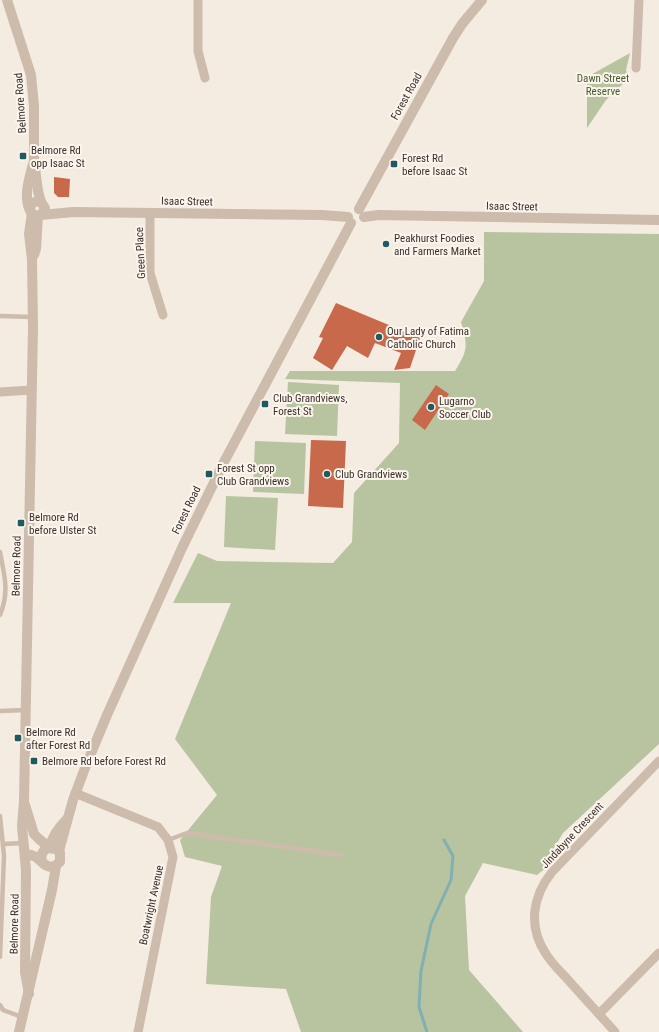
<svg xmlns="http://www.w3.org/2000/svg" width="659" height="1032" viewBox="0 0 659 1032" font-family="'Roboto Condensed',sans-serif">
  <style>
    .green { fill: #b8c4a0 }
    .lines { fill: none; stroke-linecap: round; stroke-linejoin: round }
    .stream { stroke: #7fb0b2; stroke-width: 3 }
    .building { fill: #c8694b }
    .service { stroke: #cdbbac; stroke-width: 4.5 }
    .minor { stroke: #cdbbac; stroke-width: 9 }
    .tertiary { stroke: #cdbbac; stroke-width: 10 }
    .poi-dot { fill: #1f5a5e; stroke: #fbf5ee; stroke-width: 1.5 }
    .labels { text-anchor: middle; stroke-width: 4; stroke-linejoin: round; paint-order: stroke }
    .park-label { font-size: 11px; fill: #4a5a2e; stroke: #fbf5ee }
    .street-label { font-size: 11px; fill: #3b302b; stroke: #fbf5ee }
    .poi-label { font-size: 11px; fill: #3b302b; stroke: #fbf5ee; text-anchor: start }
  </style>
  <rect width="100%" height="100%" fill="#f4ebe1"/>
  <g class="green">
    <path d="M630,53L626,70L629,78L606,100L587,128V77Z"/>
    <path d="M484,232L659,234V744L563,833L551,853L547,867L537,875L483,863L465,896L469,970L523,1032H301L286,989L206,984L211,897L222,866L185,857L180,840L217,795L175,739L231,603H173L198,553L217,561L333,563L352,542L354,493L399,443L400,383L285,379L290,371H455C468,350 468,346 461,322L484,281Z"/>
    <path d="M288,382L339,385L337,436L285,434Z"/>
    <path d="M255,441L306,443L304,494L253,492Z"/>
    <path d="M226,496L278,498L275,550L224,547Z"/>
  </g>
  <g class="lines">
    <path class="stream" d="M427,1032L419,1007L421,971L431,924L451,880L453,856L444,840"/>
  </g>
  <g class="building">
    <path d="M54,177L70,179L69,197H58L54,193Z"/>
    <path d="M336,303L420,338L410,368L394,370L401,353L375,343L368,358L347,346L332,370L313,358L323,338L319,337Z"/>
    <path d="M436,385L449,394L425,430L412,420Z"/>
    <path d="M311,440L346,441L343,508L308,506Z"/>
  </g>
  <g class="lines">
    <g class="service">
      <path d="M0,316L32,317"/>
      <path d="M0,552C4,575 10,591 0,615"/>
      <path d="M0,711L26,710"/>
      <path d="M0,816L4,856L0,957"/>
      <path d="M168,840L187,833L341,855"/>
      <path d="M3,844L24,843"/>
      <path d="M0,1005L3,1010L22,1017"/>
    </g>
    <g class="minor">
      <path d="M198,0V51L205,78"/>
      <path d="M636,68L639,0"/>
      <path d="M150,213V273L163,315"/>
      <path d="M0,392L31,390"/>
      <path d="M75,793L158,827L168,840L173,857L138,1032"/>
      <path d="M599,1014L659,953"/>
      <path d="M615,1032C600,1015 585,999 570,982C562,973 552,964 546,954C528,927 532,897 552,872L659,761"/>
    </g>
    <g class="tertiary">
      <path d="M7,0L31,75L34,106V161L38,191L41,202"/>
      <path d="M30,209L31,204L37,201L41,202L45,208L42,214L38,216L32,214C22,200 29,179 33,164"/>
      <path d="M359,209L453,38L462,24L482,0"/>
      <path d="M41,215L73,212L322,215L348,217"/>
      <path d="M364,217L378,215L659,220"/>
      <path d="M34,255L36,249L38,216"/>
      <path d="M25,805L34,834C38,839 44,842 48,848"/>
      <path d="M50,847C52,836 59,827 67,819"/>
      <path d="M59,851L73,800L85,768L107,715L182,548L224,462L351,223"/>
      <path d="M25,854C42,855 40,867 53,867L60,862V853L56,849L48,848C43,850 40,855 42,861"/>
      <path d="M29,994L25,972L26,870L22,826L24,801L33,327L32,259L29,234L32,213"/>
      <path d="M19,1032L52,890L56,866"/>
    </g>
  </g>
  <g class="poi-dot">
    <rect x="19" y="152" width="8" height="8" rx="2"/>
    <rect x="390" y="160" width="8" height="8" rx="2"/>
    <circle cx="386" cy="244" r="4"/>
    <circle cx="379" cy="337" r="4"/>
    <rect x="261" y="400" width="8" height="8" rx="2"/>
    <circle cx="431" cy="407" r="4"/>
    <rect x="205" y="470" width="8" height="8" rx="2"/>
    <circle cx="327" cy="474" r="4"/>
    <rect x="17" y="519" width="8" height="8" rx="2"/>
    <rect x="14" y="734" width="8" height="8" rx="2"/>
    <rect x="30" y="757" width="8" height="8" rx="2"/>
  </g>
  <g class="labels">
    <g class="park-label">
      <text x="603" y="82">Dawn Street<tspan x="603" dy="13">Reserve</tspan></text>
    </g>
    <g class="street-label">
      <text transform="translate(406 96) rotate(-61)" y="4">Forest Road</text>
      <text transform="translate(20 103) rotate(-94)" y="4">Belmore Road</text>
      <text transform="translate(187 201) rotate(1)" y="4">Isaac Street</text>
      <text transform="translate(512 206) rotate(1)" y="4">Isaac Street</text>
      <text transform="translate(140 253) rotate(-93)" y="4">Green Place</text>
      <text transform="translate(186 510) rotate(-64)" y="4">Forest Road</text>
      <text transform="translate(16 566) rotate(-89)" y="4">Belmore Road</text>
      <text transform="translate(572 835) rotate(-47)" y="4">Jindabyne Crescent</text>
      <text transform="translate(151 905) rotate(-78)" y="4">Boatwright Avenue</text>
      <text transform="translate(14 924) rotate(-89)" y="4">Belmore Road</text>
    </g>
    <g class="poi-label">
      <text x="31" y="154">Belmore Rd<tspan x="31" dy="13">opp Isaac St</tspan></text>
      <text x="402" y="162">Forest Rd<tspan x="402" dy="13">before Isaac St</tspan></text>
      <text x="394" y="242">Peakhurst Foodies<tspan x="394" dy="13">and Farmers Market</tspan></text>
      <text x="387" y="335">Our Lady of Fatima<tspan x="387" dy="13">Catholic Church</tspan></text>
      <text x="273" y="402">Club Grandviews,<tspan x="273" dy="13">Forest St</tspan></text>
      <text x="439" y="405">Lugarno<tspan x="439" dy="13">Soccer Club</tspan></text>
      <text x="217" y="472">Forest St opp<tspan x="217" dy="13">Club Grandviews</tspan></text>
      <text x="335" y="478">Club Grandviews</text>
      <text x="29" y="521">Belmore Rd<tspan x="29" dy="13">before Ulster St</tspan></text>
      <text x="26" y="736">Belmore Rd<tspan x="26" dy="13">after Forest Rd</tspan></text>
      <text x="42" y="765">Belmore Rd before Forest Rd</text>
    </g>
  </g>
</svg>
